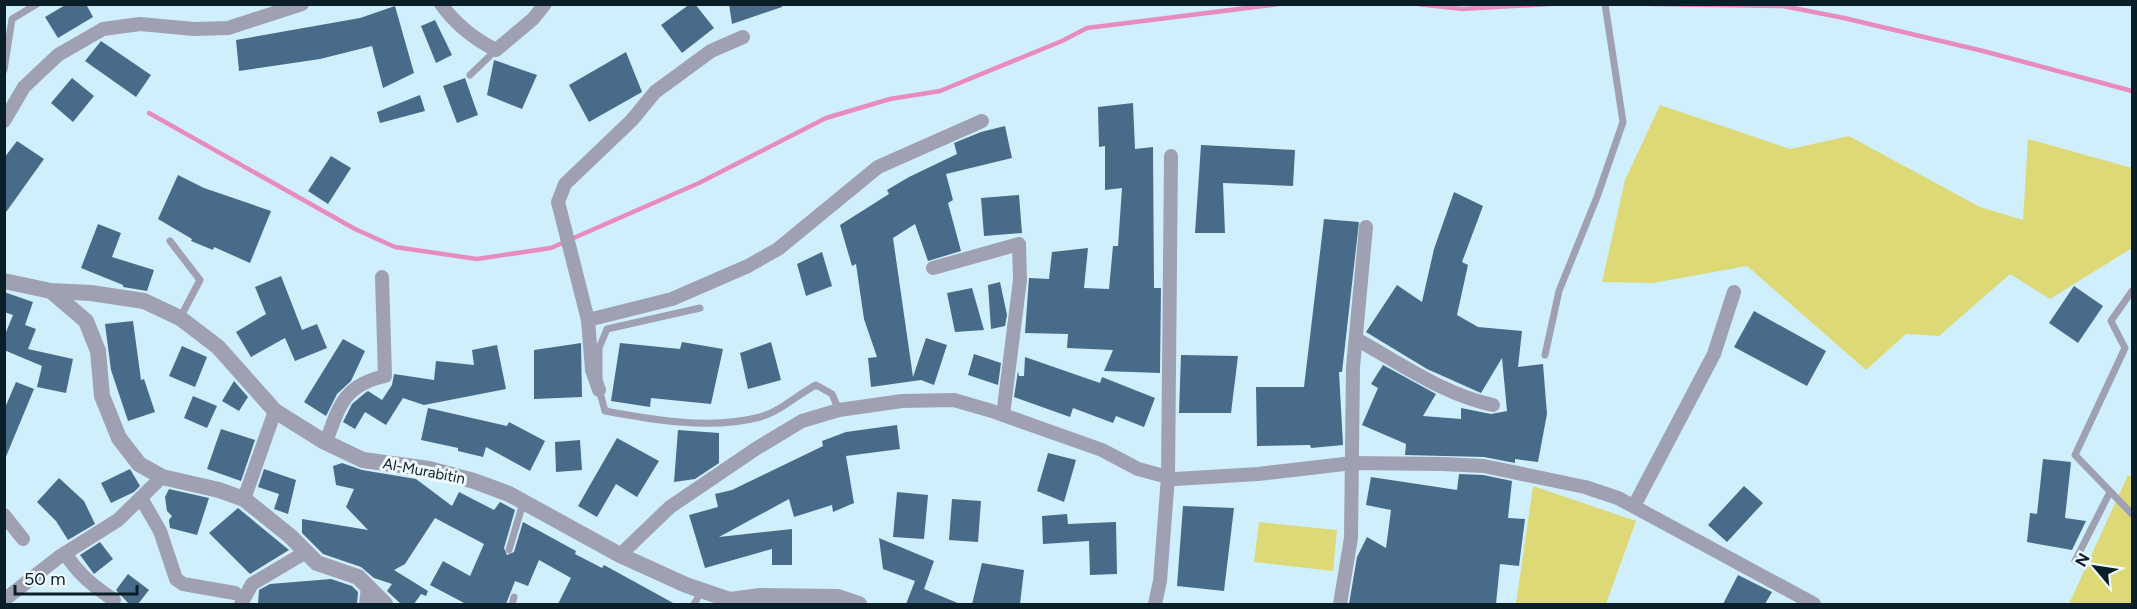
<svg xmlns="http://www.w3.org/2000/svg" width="2137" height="609" viewBox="0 0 2137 609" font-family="Figtree,sans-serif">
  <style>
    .green { fill: #ddd976 }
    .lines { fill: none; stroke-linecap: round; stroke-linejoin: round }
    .stream { stroke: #e88bbf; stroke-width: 4.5 }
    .building { fill: #486b89 }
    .service { stroke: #a0a0b3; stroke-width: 7 }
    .minor { stroke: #a0a0b3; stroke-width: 14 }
    .tertiary { stroke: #a0a0b3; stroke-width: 16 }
    .labels { text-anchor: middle; stroke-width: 6; stroke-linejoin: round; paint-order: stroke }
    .street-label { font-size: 15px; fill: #091e26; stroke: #eef9fd }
  </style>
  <rect width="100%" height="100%" fill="#d0effd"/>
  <g class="green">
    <path d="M1660,105L1790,149L1849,136L1980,207L2023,220L2028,139L2132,168V248L2050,299L2010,274L1939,336L1906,334L1866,370L1747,266L1653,283L1602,282L1625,180Z"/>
    <path d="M2128,475L2132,477V604H2069Z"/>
    <path d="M1533,486L1636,521L1606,604H1516Z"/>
    <path d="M1259,522L1337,530L1333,571L1254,562Z"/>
  </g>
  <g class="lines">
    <g class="stream">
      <path d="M1418,4L1462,9L1550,4"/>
      <path d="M1650,4L1783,6L1844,18L1983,51L2132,91"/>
      <path d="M149,113L355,229L395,247L477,259L551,248L699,183L826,118L890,99L940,91L1062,41L1087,28L1279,4"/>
    </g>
  </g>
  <g class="building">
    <path d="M67,4H86L93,17L58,38L45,17Z"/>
    <path d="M690,4H695L714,28L682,53L661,25Z"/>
    <path d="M729,4H782V7L732,24Z"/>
    <path d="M395,6L414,73L383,88L372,46L320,59L239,71L236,40L360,18Z"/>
    <path d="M435,20L452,55L436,63L421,26Z"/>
    <path d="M101,41L151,75L136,97L85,61Z"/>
    <path d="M626,52L642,92L589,122L569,85Z"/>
    <path d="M494,60L537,75L522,109L487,95Z"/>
    <path d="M72,78L94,96L73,122L51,103Z"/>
    <path d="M465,78L478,115L457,123L443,86Z"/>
    <path d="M420,95L425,111L380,123L377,112Z"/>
    <path d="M1133,103L1135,149L1153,147L1154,288H1161L1160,373L1104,371L1113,350L1067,348L1068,334L1025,333L1029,278L1049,279L1052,252L1088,248L1084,288L1109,289L1113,246H1118L1122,188L1105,190V146L1099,147L1098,107Z"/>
    <path d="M1005,126L1012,158L946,174L953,200L948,203L961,251L928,261L915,224L893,238L913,377L926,338L947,345L934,385L921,380L871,387L868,358L877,357L864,319L856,264L852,266L840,225L889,194L887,190L909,177L957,154L954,143L981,132Z"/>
    <path d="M17,141L44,159L4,215V158Z"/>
    <path d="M1201,145L1295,150L1293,186L1223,183L1225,233H1195Z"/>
    <path d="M331,156L351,168L328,204L308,191Z"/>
    <path d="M178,175L204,188L271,211L250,263L214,247L213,250L191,241L192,239L158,219Z"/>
    <path d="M1454,192L1483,206L1462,262L1468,265L1457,315L1478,327L1522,331L1518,367L1543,364L1547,414L1538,462L1515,459V463L1484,457L1405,455L1406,444L1362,425L1378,388L1371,384L1383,365L1436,394L1423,416L1461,419V408L1491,414L1507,411L1502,358L1481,393L1427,369L1366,332L1397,285L1422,302L1434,249Z"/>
    <path d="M1019,195L1022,233L984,236L981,198Z"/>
    <path d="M1324,219L1359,222L1342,372H1339L1343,445L1311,448L1310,445L1257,446L1256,387H1304Z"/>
    <path d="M98,224L121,233L112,257L154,270L147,291L123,287V285L81,268Z"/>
    <path d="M822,252L832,286L806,296L797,264Z"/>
    <path d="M281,276L302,330L317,324L327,348L295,361L285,338L251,357L236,332L266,314L255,287Z"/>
    <path d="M1000,282L1007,315L1005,326L991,329L988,285Z"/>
    <path d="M2074,286L2103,306L2078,343L2049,323Z"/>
    <path d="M972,288L984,330L955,332L947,293Z"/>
    <path d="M4,292L33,302L25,325L36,329L28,349L73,359L66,393L37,387L42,366L4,350V337L13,315L4,312Z"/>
    <path d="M1754,311L1826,351L1807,386L1734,347Z"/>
    <path d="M133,321L141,380L144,379L155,412L128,421L111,370L105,324Z"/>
    <path d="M343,339L365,351L351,381L337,394L326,416L304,402Z"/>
    <path d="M682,342L723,349L711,404L651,398L650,407L611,401L620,343L680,349Z"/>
    <path d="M771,342L781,380L748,389L740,353Z"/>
    <path d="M581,343L582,397L534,399V350Z"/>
    <path d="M497,345L506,389L424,405L403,398L386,425L365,412L355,429L343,422L352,404L365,393L368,391L382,400L392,385L394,374L434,380L436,361L474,365L472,350Z"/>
    <path d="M182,346L207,357L195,387L169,376Z"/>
    <path d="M974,354L1001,363L998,385L968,375Z"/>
    <path d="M1181,355L1238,356L1231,413H1179Z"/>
    <path d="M1025,357L1100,383L1102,377L1155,398L1144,427L1116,416L1113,423L1073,408L1070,417L1014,397L1018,371L1019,376H1024Z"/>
    <path d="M234,381L248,397L239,411L222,401Z"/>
    <path d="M16,382L34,389L5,459L4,410Z"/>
    <path d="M193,396L217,406L207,428L184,418Z"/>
    <path d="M428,408L507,426L509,422L545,441L530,471L486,447L483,457L458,451V448L421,440Z"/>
    <path d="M897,425L900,449L846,456L854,503L833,512L832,505L794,517L789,499L719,537L792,529V565H772V549L705,568L689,515L718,507L715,494L732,490L823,446L822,441L846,432Z"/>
    <path d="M221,429L255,440L241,481L207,469Z"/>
    <path d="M678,430L719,433V463L695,479L674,482Z"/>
    <path d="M617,438L659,461L637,497L616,484L597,517L578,506Z"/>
    <path d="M580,440L582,470L556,472L555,442Z"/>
    <path d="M1048,453L1076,460L1064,502L1037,491Z"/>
    <path d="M2043,459L2071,462L2065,518L2086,521L2072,550L2027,542L2030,513L2037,514Z"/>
    <path d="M342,463L362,470L416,479L452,506L459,492L494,510L500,502L515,510L504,548L507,555L514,552L523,522L576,551L575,554L602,568L604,565L675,604H558L571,578L539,560L528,586L515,581L506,604H466L430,585L443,561L470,576L484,544L435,518L405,564L394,570L428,591L426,596L421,594L414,604H401L387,591L392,584L374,578L361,567L323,554L302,533V519L368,530L346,507L354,489L336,485L333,466Z"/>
    <path d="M130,469L140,486L134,492L111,503L101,483Z"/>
    <path d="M264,469L296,480L288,514L274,509L279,494L258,487Z"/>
    <path d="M1459,474L1483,475L1512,481L1508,518L1525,519L1519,566L1500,564L1496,604H1349L1357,557L1367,537L1386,548L1391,510L1366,505L1371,477L1457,490Z"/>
    <path d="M59,478L84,501L95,524L68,540L56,521L37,502Z"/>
    <path d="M1744,486L1763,503L1727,542L1708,525Z"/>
    <path d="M169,489L209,498L197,535L170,528L169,520L172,516L167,511L165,497Z"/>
    <path d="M897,492L928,495L924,539L893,537Z"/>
    <path d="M952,499L981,501L978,542L949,540Z"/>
    <path d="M1183,506L1234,508L1224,591L1177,586Z"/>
    <path d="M238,508L289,550L250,574L209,533Z"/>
    <path d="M1067,514L1068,524L1116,522L1117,574L1090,575L1089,541L1043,544L1042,516Z"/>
    <path d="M879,538L934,561L924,589L960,604H906L915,581L883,569Z"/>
    <path d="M100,542L113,559L94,574L80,555Z"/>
    <path d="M982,563L1024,570L1020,604H972Z"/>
    <path d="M128,574L149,590L138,604H129L116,590Z"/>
    <path d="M1738,575L1772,592L1765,604H1723Z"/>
    <path d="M331,579L352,586L358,592L357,604H258L259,590L270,584Z"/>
  </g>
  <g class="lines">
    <g class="service">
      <path d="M4,70L12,19L37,4"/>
      <path d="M470,75L496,50"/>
      <path d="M170,241L200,280L180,318"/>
      <path d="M2132,291L2111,321L2125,348L2075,455L2132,514"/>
      <path d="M1545,355L1559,291L1597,197L1623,122L1605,4"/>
      <path d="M599,378V348L607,329L700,308"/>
      <path d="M599,389L605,411C653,420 712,430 760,417C780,412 798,394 816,385L832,394L839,410"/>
      <path d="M509,550L523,503"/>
      <path d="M2075,561L2110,492"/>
      <path d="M512,604L514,597"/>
      <path d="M694,604L702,591"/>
    </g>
    <g class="minor">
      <path d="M441,4C456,25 474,39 496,50L533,19L545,4"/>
      <path d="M4,121L24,87L58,55L103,29L140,24L194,29L228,28L302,4"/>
      <path d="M933,268L1019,244L1020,280L1003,415"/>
      <path d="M588,320L672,299L748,266L778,249L878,167L982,121"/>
      <path d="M1356,339C1400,363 1444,395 1493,405"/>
      <path d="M599,390L592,370L588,320L558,202L565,184L632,120L655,92L711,51L743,37"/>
      <path d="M326,442C339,406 344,385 385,376L382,277"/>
      <path d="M141,498L160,531L176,579L183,584L235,593"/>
      <path d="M244,499L275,411"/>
      <path d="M1634,506L1714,354L1734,292"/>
      <path d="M4,515L23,539"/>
      <path d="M65,553C78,574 93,586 114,600L112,604"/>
      <path d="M620,555L670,507L757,448L802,421L839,410L902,401L954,400L992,411L1102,450L1138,469L1175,479L1258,474L1353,463L1442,464L1484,466L1585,487L1618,498L1814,604"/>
      <path d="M4,600L59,557L118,520L162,477"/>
      <path d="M241,604L252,584L306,552"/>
      <path d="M366,604L368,587"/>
      <path d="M1155,604L1160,581L1168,477L1171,156"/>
      <path d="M1340,604L1351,538L1353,367L1366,227"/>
    </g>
    <g class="tertiary">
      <path d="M4,281L51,291L91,293L144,301L180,318L218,347L275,411L323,441L363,460L429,469L474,481L509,494L620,555L686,585L730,600L760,596L838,597L859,604"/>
      <path d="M51,291L86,321L98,351L102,396L119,438L139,464L162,477L219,490L244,499L290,536L317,563L358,577L385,604"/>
    </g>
  </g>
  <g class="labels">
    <g class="street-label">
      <text transform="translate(424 471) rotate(11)" y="5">Al-Murabitin</text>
    </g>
  </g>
  <rect width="2137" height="609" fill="none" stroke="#091e26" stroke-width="12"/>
  <g transform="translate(2095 567) rotate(299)" stroke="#eef9fd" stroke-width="4.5" paint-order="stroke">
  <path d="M0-4.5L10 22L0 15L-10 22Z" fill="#091e26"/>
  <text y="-9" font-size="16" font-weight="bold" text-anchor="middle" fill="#091e26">N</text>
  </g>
  <path d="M15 585v9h122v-9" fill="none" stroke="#091e26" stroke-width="3"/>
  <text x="24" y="585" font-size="18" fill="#091e26" stroke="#eef9fd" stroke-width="4.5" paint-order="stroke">50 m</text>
</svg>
